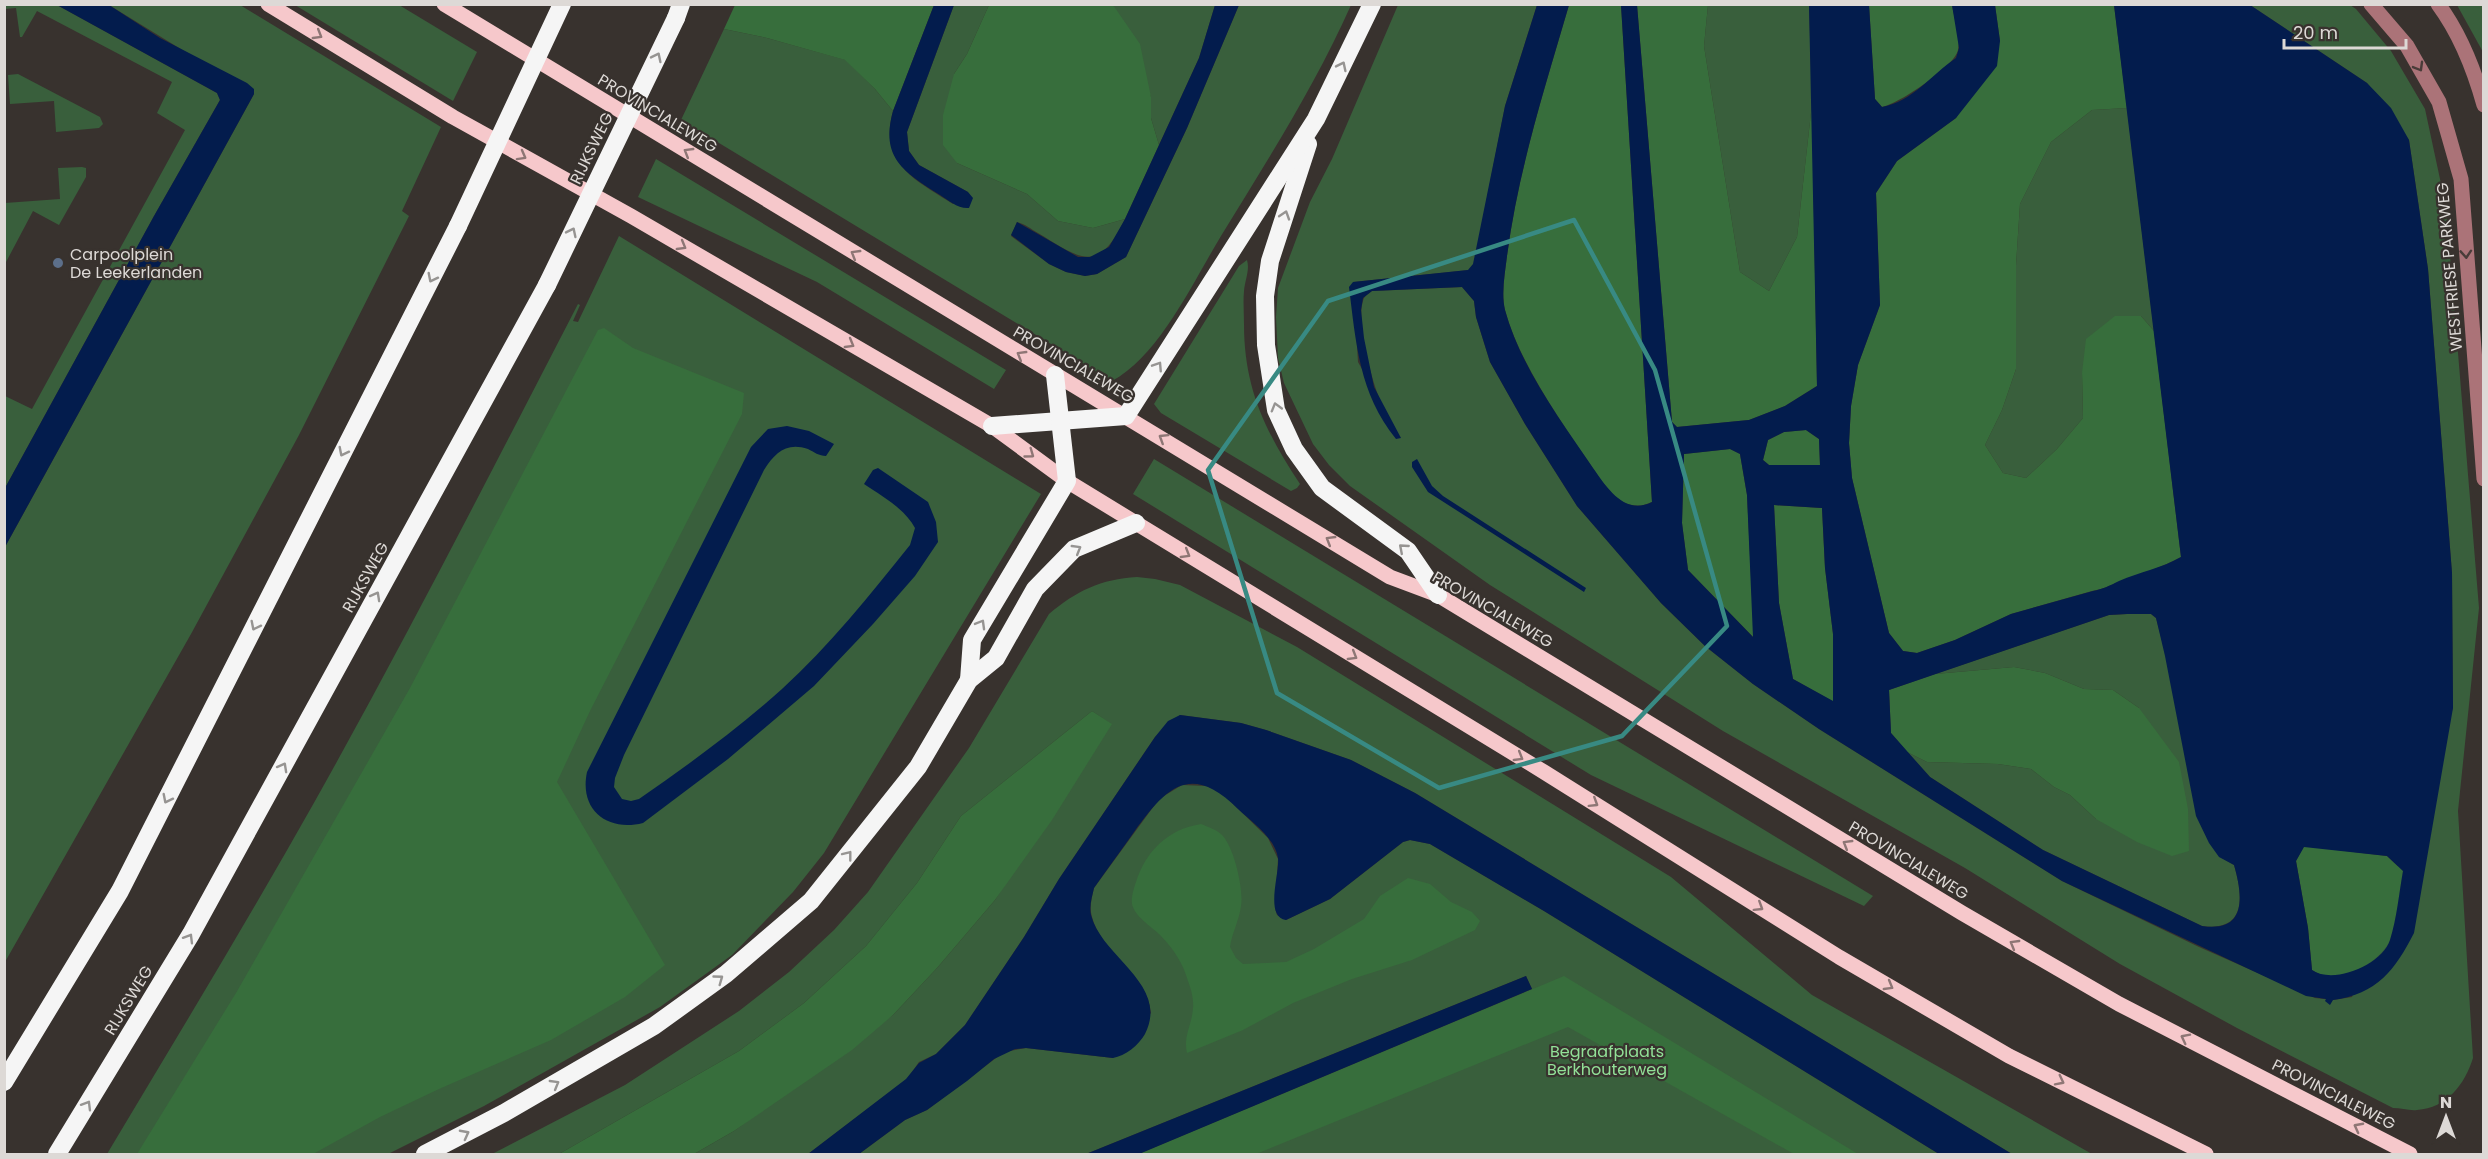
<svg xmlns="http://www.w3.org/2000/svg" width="2488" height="1159" viewBox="0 0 2488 1159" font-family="Poppins,sans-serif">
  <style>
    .green { fill: #395f3c }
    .forest { fill: #376e3c }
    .water { fill: #031c4d; fill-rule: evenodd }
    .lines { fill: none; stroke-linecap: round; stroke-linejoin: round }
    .minor { stroke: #ab7378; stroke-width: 15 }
    .major { stroke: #f6c8cb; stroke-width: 15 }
    .highway { stroke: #f5f5f5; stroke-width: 18 }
    .highway-bridge { stroke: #f5f5f5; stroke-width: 18 }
    .oneway { stroke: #8e7675 }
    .oneway2 { stroke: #969492 }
    .oneway3 { stroke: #493c39 }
    .marked { fill: none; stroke: #388a83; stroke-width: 4.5; stroke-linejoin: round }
    .service-dot { fill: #5c6f8a; stroke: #38322e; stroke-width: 2 }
    .labels { text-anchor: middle; stroke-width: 4.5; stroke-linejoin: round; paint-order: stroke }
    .street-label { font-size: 16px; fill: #ddd9d6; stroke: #38322e }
    .poi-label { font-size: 16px; fill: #ddd9d6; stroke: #38322e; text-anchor: start }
    .park-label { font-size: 16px; fill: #92e097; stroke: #38322e }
  </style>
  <rect width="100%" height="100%" fill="#38322e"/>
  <g class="green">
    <path d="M5,5H57L217,93L220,100L154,216L5,488V396L32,409L185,130L157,113L172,82L37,11L22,37H20L16,8L5,9Z"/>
    <path d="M109,5H240L441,127L402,211L409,216L299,435L191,634L5,962V547L254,94Z"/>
    <path d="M295,5H399L477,52L453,101Z"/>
    <path d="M954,5H989L967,54L954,74L957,163L1027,194L1058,221L1093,228L1125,219C1098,275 1081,259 1038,233C1031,229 1025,224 1017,222L1011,236L1049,264L1066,272L1085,276L1097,274L1126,257L1187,128L1239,5H1351C1315,86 1267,161 1221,236C1193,282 1159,356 1112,381L681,120L724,29L767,38L846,60L875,89L893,111C878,164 916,180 953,204L968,192L919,165L909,151L907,132Z"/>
    <path d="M1113,5H1215L1199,58L1159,145L1151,118V97Z"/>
    <path d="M1398,5H1537L1505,106L1474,264L1469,270L1353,282L1358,362L1382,404C1372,384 1356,322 1363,301C1364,296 1368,294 1372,291L1462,287L1474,301L1476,317L1490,362L1525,424L1577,506L1661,603L1705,646L1753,684L1819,729L2062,881L2199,947L2315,998L2333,1000L2352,997L2453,708L2452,573L2428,269L2409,140L2367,83L2250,5H2350L2356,9L2391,51L2425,109L2446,207L2479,608L2458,811L2473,1058C2465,1084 2447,1108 2417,1110C2410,1111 2401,1108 2393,1108L2237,1028L2120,964L1965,868L1723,731L1490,585L1350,486L1329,465L1313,444L1284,383L1278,358L1276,317L1278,288L1310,202L1332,159Z"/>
    <path d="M1708,5H1809L1812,104L1797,237L1769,291L1740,272L1704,46Z"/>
    <path d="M2457,5H2483V52Z"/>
    <path d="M18,74L100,117L103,124L99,128L56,132L54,101L10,104L8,75Z"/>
    <path d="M2127,108L2154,331L2141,316L2082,373L2083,418L2057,449L2026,478L2003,473L1985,445L2002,410L2016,369V265L2020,204L2051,142L2092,110Z"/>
    <path d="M656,159L1006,370L994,389L817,282L638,197Z"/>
    <path d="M82,167L86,168V177L59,225L33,211L5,264V203L60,199L58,168Z"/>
    <path d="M619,236L1041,494L824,853L793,892L732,955L660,1007L484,1106L388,1154H107C177,1037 248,920 315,801C407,637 492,470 578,304L580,305L573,321L578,322Z"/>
    <path d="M1247,260C1250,270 1245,280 1244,291C1243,302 1244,313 1244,324C1244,388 1265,431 1300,484L1297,488L1291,491L1161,413L1154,404L1239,266Z"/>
    <path d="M1154,459L1873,896L1864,906L1591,775L1133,494Z"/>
    <path d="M1137,577L1155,579L1180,585L1297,647L1671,877L1812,995L2092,1154H2012L1415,793L1351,760L1266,730L1241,723L1180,715L1155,737L1059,879L1024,937L965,1025L936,1054L919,1062L907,1079L808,1154H694L734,1131L893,1015L937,968L995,900L1111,724L1092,711L961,816L917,883L866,946L804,1003L739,1051L559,1154H492L625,1085L739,1011L789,972L834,930L868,892L969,748L1049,614C1076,591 1101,579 1137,577Z"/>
    <path d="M2127,614H2151L2156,618L2219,856L2234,865C2243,896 2247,932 2202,926L2043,850L1930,777L1907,752L1927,762L1998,764L2031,769L2054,787L2070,795L2096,819L2139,708L2113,690L2084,689L2045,673L2014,667L1935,674L2109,615Z"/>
    <path d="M1182,785L1207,786L1222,793L1268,838L1278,859L1275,908L1277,915L1286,920L1330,899L1403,842L1410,840L1430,844L1544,911L1939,1154H1139L1532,989L1526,976L1086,1154H859L905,1120L927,1110L1004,1052L1026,1048L1113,1058L1151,1013C1147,972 1102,955 1092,917C1089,907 1092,897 1094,888L1159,799Z"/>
  </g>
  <g class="forest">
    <path d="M735,5H934L893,111L875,89L845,60L767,38L724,29Z"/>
    <path d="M989,5H1113L1140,44L1151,97V118L1159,145L1125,219L1093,228L1058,221L1027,194L957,163L943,145V115L954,74L967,54Z"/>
    <path d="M1569,5H1621L1652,502C1622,516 1605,486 1590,464C1560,420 1519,362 1505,310C1501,293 1505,273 1507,256C1518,171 1545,87 1569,5Z"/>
    <path d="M1637,5H1708L1704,46L1740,272L1769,291L1797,237L1812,104L1817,386L1785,406L1749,420L1677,427L1672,422Z"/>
    <path d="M1869,5H1952C1954,18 1961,37 1958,50C1955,66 1899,104 1882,107L1875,99Z"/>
    <path d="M1995,5H2114L2127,108L2092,110L2051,142L2020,204L2016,265V369L2002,410L1985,445L2003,473L2026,478L2057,449L2083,418L2082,373L2086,339L2115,316H2141L2154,331L2181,557C2163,567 2143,573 2124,580C2112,584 2105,589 2092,591L2011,614L1955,640L1917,653L1903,651L1889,633L1852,478L1849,443L1851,406L1858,365L1880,305L1876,193L1897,161L1956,118L2000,41Z"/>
    <path d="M604,328L633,348L744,393L742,414L590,711L557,782L665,965L625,997L551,1040L439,1089L380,1117L313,1154H137L236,993L410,688L598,330Z"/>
    <path d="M1806,430L1819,439L1820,465H1769L1763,460L1768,440L1784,432Z"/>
    <path d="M1730,449L1740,454L1747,495L1754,638L1688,570L1682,523L1684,454Z"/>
    <path d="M1774,505L1822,508L1825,568L1833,634L1834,702L1793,679L1779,603Z"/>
    <path d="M2014,667L2045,673L2084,689L2113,690L2139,708L2179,762L2188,809L2189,851L2172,856L2137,842L2096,819L2070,795L2054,787L2031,769L1998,764L1927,762L1907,752L1891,733L1889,690L1935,674Z"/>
    <path d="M1092,711L1112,724L1052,820L995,900L937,968L893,1015L852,1050L734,1131L694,1154H559L739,1051L804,1003L866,946L917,883L961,816Z"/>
    <path d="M1201,824C1208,827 1216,829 1222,835C1234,847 1244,890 1241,906C1239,921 1232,933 1230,947L1236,958L1243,964L1286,962L1314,949L1364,919L1380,896L1408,878L1430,884L1451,902L1472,912L1480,921L1475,930L1412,960L1352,979L1293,1003L1243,1030L1187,1053C1183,1036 1192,1025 1193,1008C1194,1000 1191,989 1188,981C1183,963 1173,948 1160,935C1151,926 1135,917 1132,904C1131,897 1134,888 1136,882C1146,851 1168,829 1201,824Z"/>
    <path d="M2304,846L2387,856L2403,871C2400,886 2395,934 2388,944C2373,967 2336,987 2312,970L2308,928L2296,861Z"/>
    <path d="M1564,976L1858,1154H1794L1568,1027L1256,1154H1139Z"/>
  </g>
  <g class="water">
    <path d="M57,5H109L160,38L247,83L254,89V94L5,547V488L154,216L220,100L217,93Z"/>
    <path d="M934,5H954L907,132L909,151L919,165L968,192L973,198L969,208C958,209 948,200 940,195C904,172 880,158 893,111Z"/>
    <path d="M1215,5H1239L1187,128L1126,257L1097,274L1085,276L1066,272L1049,264L1011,235L1017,222L1078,257H1090L1109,247L1125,219L1199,58Z"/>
    <path d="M1537,5H1569C1545,87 1518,171 1507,256C1505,273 1501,293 1505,310C1520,366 1561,421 1593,468C1607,488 1625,516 1652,502L1621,5H1637L1672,422L1677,427L1749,420L1785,406L1817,386L1809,5H1869L1875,99L1882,107C1912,102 1932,74 1956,58L1959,48L1952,5H1995L2000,41L1997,66L1956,118L1897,161L1876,193L1880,305L1858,365L1851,406L1849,443L1852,478L1889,633L1903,651L1917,653L1955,640L2011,614L2093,591C2103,589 2109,586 2119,581C2140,572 2162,568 2181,557L2114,5H2250L2367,83L2391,108L2409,140L2428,269L2452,573L2453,708L2414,933C2395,970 2377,994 2333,1000L2330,1005L2325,1001L2326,999L2306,996L2062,881L1819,729L1753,684L1705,646L1661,603L1577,506L1525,424L1490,362L1476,317L1474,301L1462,287L1372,291L1363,298L1361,310L1364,338L1374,387L1401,438L1396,439C1359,393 1356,343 1349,287L1353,282L1468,270L1473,264L1505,106ZM1806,430L1819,439L1820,465H1769L1763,460L1768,440L1784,432ZM1730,449L1740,454L1747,495L1753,637L1688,570L1682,523L1684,454ZM1774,505L1822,508L1825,568L1833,634V701L1793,679L1779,603ZM2127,614H2151L2156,618L2165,656L2196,816L2209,843L2219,857L2234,865C2243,896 2247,933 2202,926L2043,850L1930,777L1891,733L1889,690L2109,615ZM2304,847L2387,856L2403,871C2399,893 2397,918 2390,940C2382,965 2333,985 2312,970L2308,928L2296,861Z"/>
    <path d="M787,426L809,431L834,444L826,456C819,456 814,452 808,449C786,442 775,453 764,470L624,755L615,778L614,787L622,799L631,801L639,799C688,765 738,729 782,689C829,646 870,595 910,545L915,528C905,509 882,496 864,484L873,470L878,468L928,502L936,522L938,542L915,576L873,624L814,686L728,759L643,823C607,832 579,810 587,772L751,447L768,429Z"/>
    <path d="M1417,459L1432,486L1443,496L1586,588L1584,592L1428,492L1412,467V462Z"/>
    <path d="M1180,715L1241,723L1266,730L1351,760L1415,793L2012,1154H1939L1544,911L1430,844L1410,840L1403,842L1330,899L1286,920C1264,917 1280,873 1278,858C1275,838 1252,822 1238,809C1191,762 1166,787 1134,832C1121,851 1107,869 1094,888C1092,897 1089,906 1091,915C1102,958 1170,984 1145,1034C1139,1045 1125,1056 1113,1058L1026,1048L1015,1049L994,1059L967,1081L927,1110L905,1120L859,1154H808L906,1079L919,1063L936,1054L965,1025L1024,937L1059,879L1155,737L1168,721Z"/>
    <path d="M1526,976L1532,989L1139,1154H1086Z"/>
  </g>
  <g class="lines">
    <g class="minor">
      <path d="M2371,4L2407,46L2439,102L2461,179L2484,479"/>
      <path d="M2438,4C2461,35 2474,69 2484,105"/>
    </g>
    <g class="major">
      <path d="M268,4L453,117L631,216L992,426L1067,481L1544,772L1839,957L2009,1056L2206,1154"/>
      <path d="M444,4L1390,577L1438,595L1962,913L2119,1004L2410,1154"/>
    </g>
    <g class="highway">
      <path d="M676,18L681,4"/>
      <path d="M1308,144L1270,261L1265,296L1266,345L1276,410L1294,449L1322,488L1408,551L1438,595"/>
      <path d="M992,426L1126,416L1316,119L1372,4"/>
      <path d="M969,680L972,640L1067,481L1055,375"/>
      <path d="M4,1082L120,891L458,226"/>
      <path d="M57,1154L191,934L547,285"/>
      <path d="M425,1154L504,1113L654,1026L726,974L811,901L918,767L969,680L996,658L1035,589L1074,549L1136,523"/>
    </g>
    <g class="highway-bridge">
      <path d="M458,226L562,4"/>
      <path d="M547,285L676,18"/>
    </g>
  </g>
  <defs><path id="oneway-chevron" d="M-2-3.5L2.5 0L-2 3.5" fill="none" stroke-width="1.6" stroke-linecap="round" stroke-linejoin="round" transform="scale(1.5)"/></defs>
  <g class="oneway">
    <use href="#oneway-chevron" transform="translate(318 35) rotate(31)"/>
    <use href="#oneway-chevron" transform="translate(688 152) rotate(-149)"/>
    <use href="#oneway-chevron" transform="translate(522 156) rotate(29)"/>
    <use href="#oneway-chevron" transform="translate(682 246) rotate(30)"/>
    <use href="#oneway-chevron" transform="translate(855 254) rotate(-149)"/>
    <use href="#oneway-chevron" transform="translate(850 344) rotate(30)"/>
    <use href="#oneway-chevron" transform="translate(1021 355) rotate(-149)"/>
    <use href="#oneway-chevron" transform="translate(1163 438) rotate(-148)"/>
    <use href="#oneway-chevron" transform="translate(1030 454) rotate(36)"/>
    <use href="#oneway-chevron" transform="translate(1330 540) rotate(-149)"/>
    <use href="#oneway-chevron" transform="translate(1186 554) rotate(31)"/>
    <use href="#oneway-chevron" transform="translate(1353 656) rotate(31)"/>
    <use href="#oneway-chevron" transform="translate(1519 757) rotate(31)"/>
    <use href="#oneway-chevron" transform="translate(1594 803) rotate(32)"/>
    <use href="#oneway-chevron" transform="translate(1847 844) rotate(-149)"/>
    <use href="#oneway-chevron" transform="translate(1759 907) rotate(32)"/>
    <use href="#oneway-chevron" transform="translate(2014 944) rotate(-150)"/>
    <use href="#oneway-chevron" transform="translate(1889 986) rotate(30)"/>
    <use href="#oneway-chevron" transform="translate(2185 1038) rotate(-153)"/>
    <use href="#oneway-chevron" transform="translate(2060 1081) rotate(27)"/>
    <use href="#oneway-chevron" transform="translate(2358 1127) rotate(-152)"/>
  </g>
  <g class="oneway2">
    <use href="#oneway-chevron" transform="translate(657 57) rotate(-64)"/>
    <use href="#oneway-chevron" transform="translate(1342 66) rotate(-64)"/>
    <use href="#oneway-chevron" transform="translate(1285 215) rotate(-72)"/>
    <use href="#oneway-chevron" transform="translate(572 232) rotate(-64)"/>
    <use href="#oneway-chevron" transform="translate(432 278) rotate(117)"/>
    <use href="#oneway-chevron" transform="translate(1158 366) rotate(-57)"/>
    <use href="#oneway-chevron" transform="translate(1276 407) rotate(-106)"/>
    <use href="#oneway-chevron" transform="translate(343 452) rotate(117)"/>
    <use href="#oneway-chevron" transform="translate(1403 548) rotate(-139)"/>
    <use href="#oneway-chevron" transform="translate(1077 549) rotate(-31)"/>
    <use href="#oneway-chevron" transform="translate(376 596) rotate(-61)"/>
    <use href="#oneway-chevron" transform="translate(981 624) rotate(-60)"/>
    <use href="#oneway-chevron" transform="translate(255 626) rotate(117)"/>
    <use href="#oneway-chevron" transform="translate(283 767) rotate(-61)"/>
    <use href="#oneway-chevron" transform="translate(167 799) rotate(117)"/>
    <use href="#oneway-chevron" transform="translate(848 855) rotate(-52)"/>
    <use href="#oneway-chevron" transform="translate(189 938) rotate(-59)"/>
    <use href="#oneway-chevron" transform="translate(719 979) rotate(-36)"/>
    <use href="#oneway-chevron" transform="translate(555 1084) rotate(-30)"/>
    <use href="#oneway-chevron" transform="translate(87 1105) rotate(-59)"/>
    <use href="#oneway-chevron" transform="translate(465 1134) rotate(-28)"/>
  </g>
  <g class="oneway3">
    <use href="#oneway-chevron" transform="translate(2419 67) rotate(60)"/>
    <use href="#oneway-chevron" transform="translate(2466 254) rotate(86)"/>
  </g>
  <path class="marked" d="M1574,220L1655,370L1727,626L1622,736L1439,788L1277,693L1208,470L1328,301Z"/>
  <circle class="service-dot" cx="58" cy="263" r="6"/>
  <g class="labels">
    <g class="street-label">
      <text transform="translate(658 113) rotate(31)" y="6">PROVINCIALEWEG</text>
      <text transform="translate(591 148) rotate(-64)" y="6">RIJKSWEG</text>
      <text transform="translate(2449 267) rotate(-95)" y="6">WESTFRIESE PARKWEG</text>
      <text transform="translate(1074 364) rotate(30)" y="6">PROVINCIALEWEG</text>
      <text transform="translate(365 577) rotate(-61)" y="6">RIJKSWEG</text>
      <text transform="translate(1493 609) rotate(30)" y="6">PROVINCIALEWEG</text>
      <text transform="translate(1909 860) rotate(31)" y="6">PROVINCIALEWEG</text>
      <text transform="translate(128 1000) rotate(-59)" y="6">RIJKSWEG</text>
      <text transform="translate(2334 1094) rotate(27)" y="6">PROVINCIALEWEG</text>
    </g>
    <g class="poi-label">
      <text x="70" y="260">Carpoolplein<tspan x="70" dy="18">De Leekerlanden</tspan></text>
    </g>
    <g class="park-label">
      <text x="1607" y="1057">Begraafplaats<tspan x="1607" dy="18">Berkhouterweg</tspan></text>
    </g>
  </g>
  <rect width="2488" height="1159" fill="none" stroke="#ddd9d6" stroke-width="12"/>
  <g transform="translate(2446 1117)" stroke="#38322e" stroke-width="4.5" paint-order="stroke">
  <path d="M0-4.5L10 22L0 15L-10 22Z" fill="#ddd9d6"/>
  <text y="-9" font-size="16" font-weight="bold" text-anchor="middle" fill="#ddd9d6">N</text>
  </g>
  <path d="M2284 39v9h122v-9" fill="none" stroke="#ddd9d6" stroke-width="3"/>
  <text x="2293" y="39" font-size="18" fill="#ddd9d6" stroke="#38322e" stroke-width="4.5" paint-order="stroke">20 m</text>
</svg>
